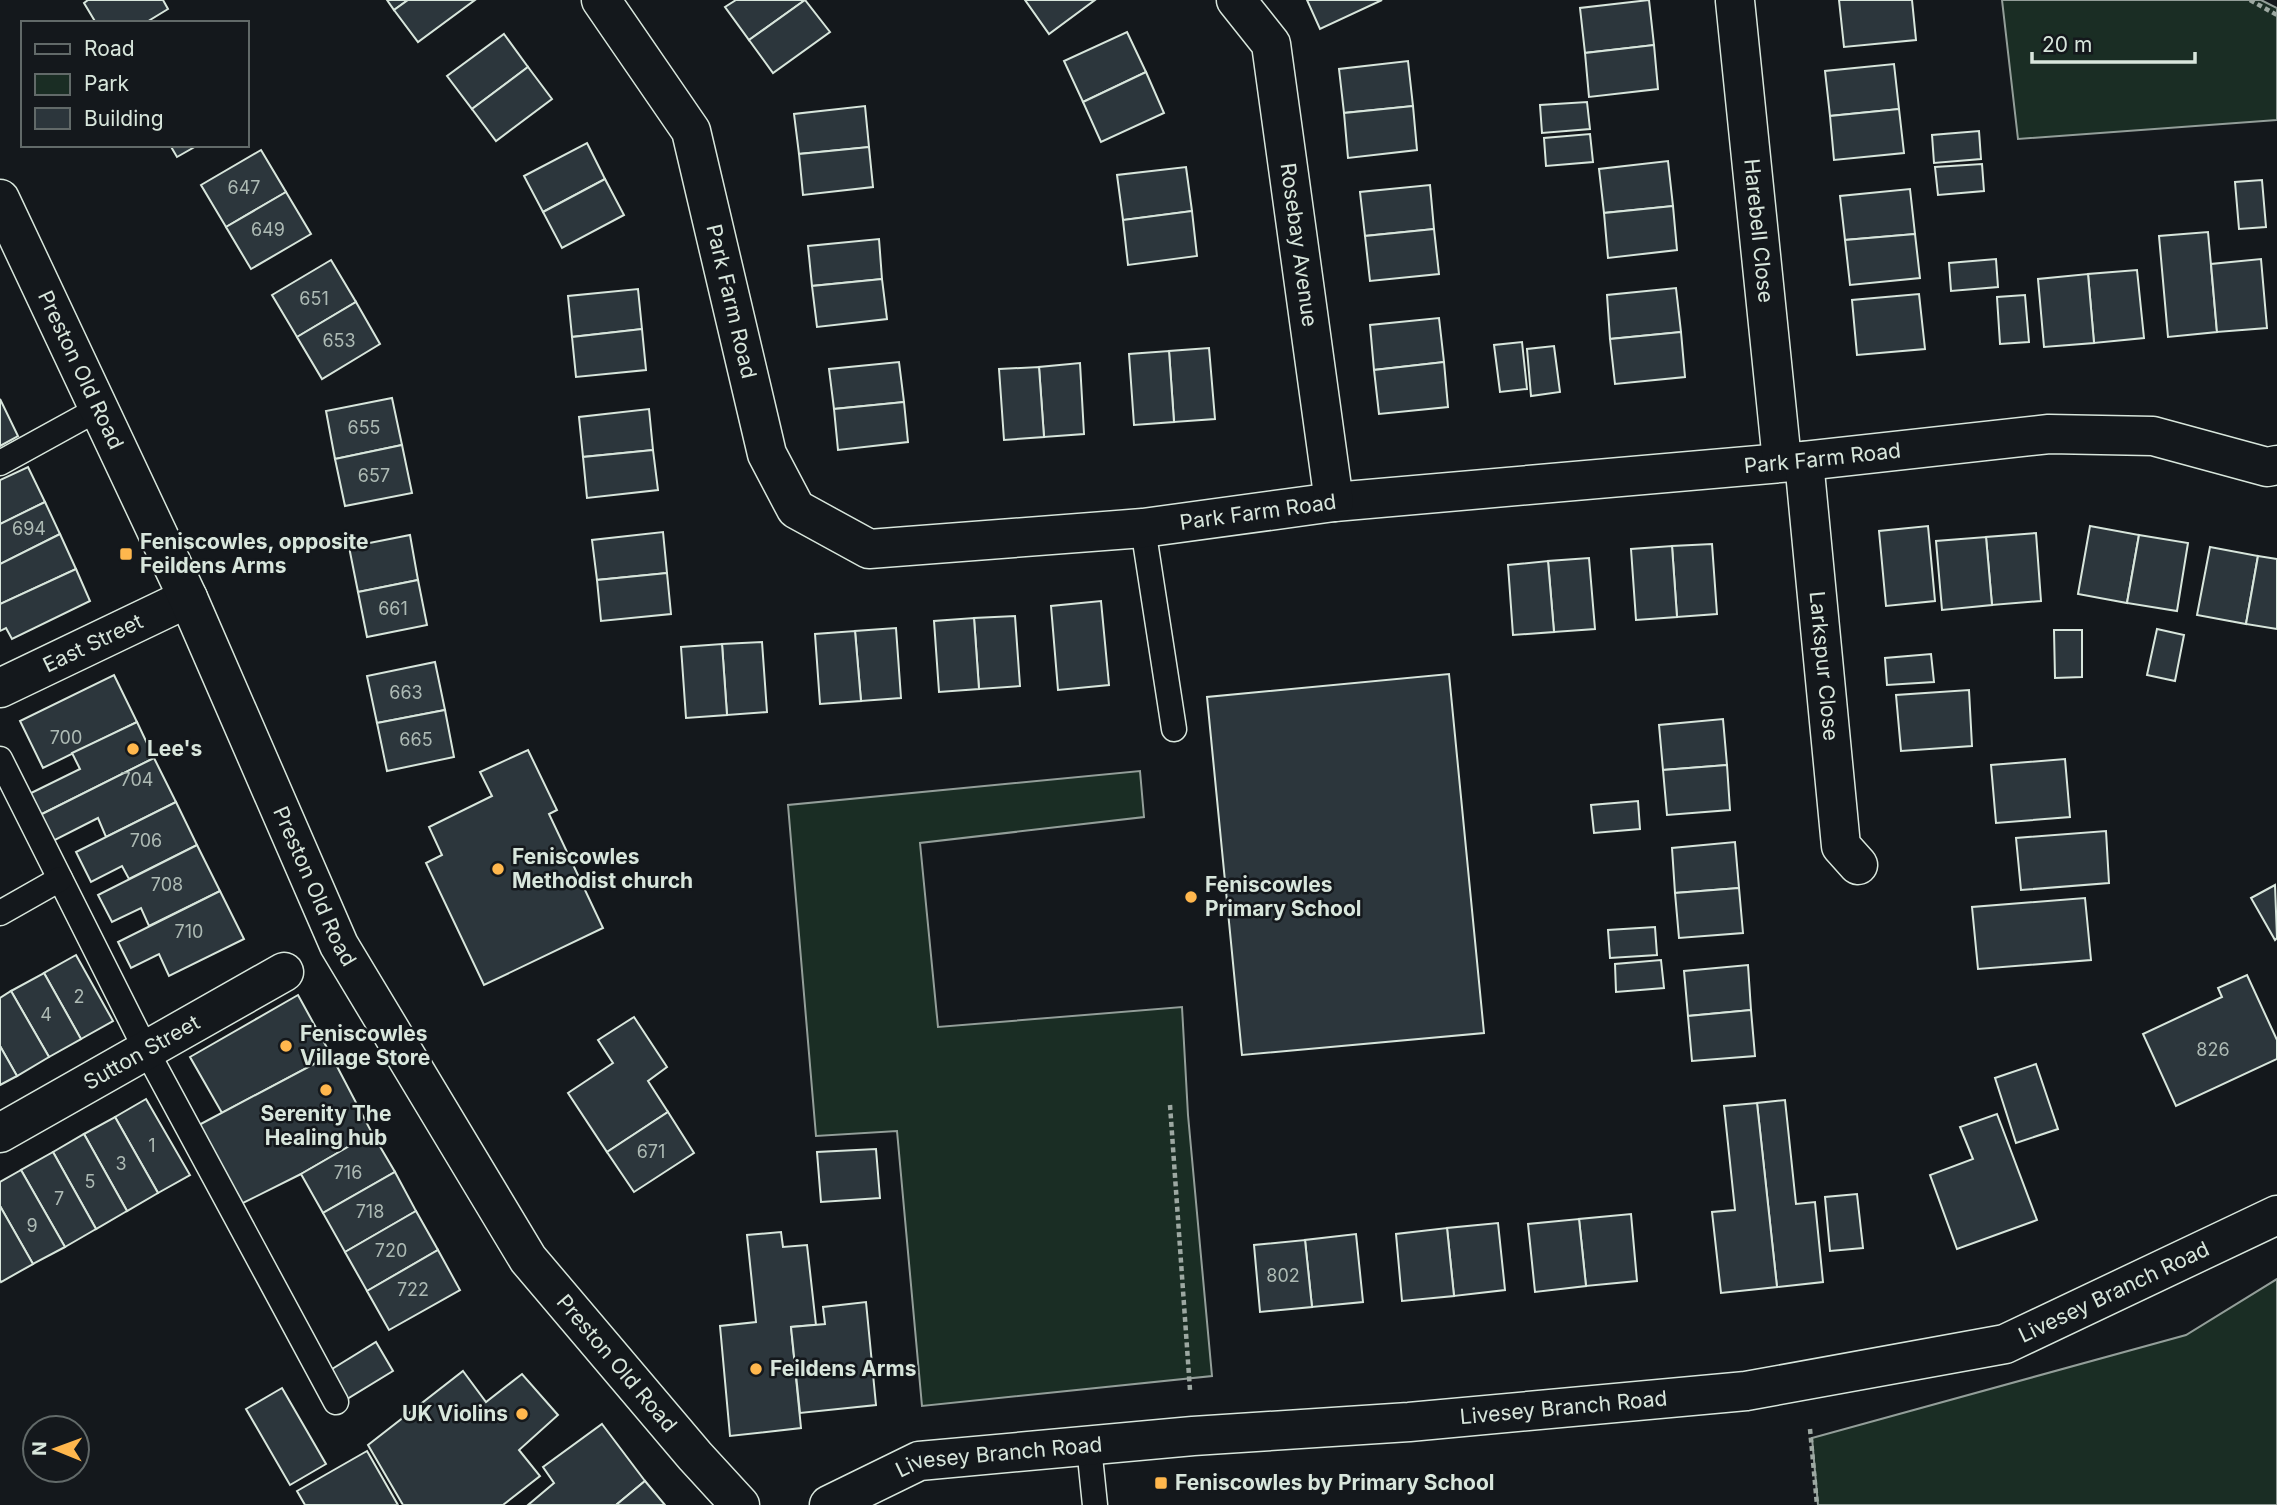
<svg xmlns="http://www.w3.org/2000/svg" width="2277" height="1505" viewBox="0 0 2277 1505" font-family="Inter,sans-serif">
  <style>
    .green { fill: #1a2d24; stroke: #939e99; stroke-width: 2 }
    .building { fill: #2c363c; stroke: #d8e6dc; stroke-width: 2 }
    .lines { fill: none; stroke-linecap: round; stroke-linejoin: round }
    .lane-casing { stroke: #d8e6dc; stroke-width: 27 }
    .street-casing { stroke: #d8e6dc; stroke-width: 41 }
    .primary-casing { stroke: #d8e6dc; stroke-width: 41 }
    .path { stroke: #9da8a2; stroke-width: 4.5; stroke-dasharray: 5 3.5; stroke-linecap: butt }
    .lane { stroke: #14181c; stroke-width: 24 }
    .street { stroke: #14181c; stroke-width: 38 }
    .primary { stroke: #14181c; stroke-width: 38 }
    .poi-dot { fill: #ffb74d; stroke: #14181c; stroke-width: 2.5 }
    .labels { text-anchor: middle; stroke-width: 5; stroke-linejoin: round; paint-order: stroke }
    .number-label { font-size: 18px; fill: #adbab4 }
    .street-label { font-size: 21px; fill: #d8e6dc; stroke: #14181c }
    .poi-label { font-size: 21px; font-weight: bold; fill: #d8e6dc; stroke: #14181c; text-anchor: start }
  </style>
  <rect width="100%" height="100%" fill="#14181c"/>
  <g class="green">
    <path d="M2002,0H2261L2277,8V120L2018,139Z"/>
    <path d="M1140,771L1144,817L920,843L938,1027L1182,1007L1188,1115L1212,1376L922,1406L897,1131L816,1136L788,805Z"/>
    <path d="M2277,1279V1505H1818L1812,1438L2186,1335Z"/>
  </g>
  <g class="building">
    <path d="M88,0H163L168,9L145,23H96L84,3Z"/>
    <path d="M387,0H408L394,10Z"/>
    <path d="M408,0H475L418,42L394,10Z"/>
    <path d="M736,0H805L749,40L725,7Z"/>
    <path d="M805,0L830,32L773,73L749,40Z"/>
    <path d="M1025,0H1095L1049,34Z"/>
    <path d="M1307,0H1382L1320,29Z"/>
    <path d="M1649,0L1654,45L1585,53L1580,8Z"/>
    <path d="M1839,0H1912L1916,40L1844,47Z"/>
    <path d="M1127,32L1146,72L1083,102L1064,61Z"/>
    <path d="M504,34L528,67L472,109L447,76Z"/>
    <path d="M1654,45L1658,89L1589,97L1585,53Z"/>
    <path d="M1408,61L1413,106L1344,113L1339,69Z"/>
    <path d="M1894,64L1899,109L1830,116L1825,71Z"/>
    <path d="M528,67L552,99L496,141L472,109Z"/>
    <path d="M1146,72L1164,113L1101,142L1083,102Z"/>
    <path d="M1587,102L1590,129L1542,133L1540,105Z"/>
    <path d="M865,106L869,147L799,154L794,114Z"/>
    <path d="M1413,106L1417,150L1348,158L1344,113Z"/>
    <path d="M1899,109L1904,153L1834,160L1830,116Z"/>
    <path d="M1979,131L1981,159L1934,163L1932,135Z"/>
    <path d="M1590,134L1593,162L1546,166L1544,138Z"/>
    <path d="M587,143L605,179L543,212L524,176Z"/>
    <path d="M170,145H198L177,157Z"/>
    <path d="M869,147L873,187L803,195L799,154Z"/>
    <path d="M261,150L286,192L226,227L201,185Z"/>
    <path d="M1668,161L1673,206L1604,213L1599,169Z"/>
    <path d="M1982,164L1984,191L1938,195L1935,167Z"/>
    <path d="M1186,167L1192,211L1123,220L1117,175Z"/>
    <path d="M605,179L624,215L562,248L543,212Z"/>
    <path d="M2262,180L2266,227L2239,229L2235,182Z"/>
    <path d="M1430,185L1434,229L1365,236L1360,192Z"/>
    <path d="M1910,189L1915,234L1845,240L1840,196Z"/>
    <path d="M286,192L311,234L251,269L226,227Z"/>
    <path d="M1673,206L1677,250L1608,258L1604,213Z"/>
    <path d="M1192,211L1197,256L1128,265L1123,220Z"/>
    <path d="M1434,229L1439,274L1370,281L1365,236Z"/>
    <path d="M2208,232L2217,332L2168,337L2159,236Z"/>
    <path d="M1915,234L1920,278L1850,285L1845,240Z"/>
    <path d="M879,239L882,279L812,286L808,246Z"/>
    <path d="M1996,259L1998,287L1951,291L1949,263Z"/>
    <path d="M2261,259L2267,328L2217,332L2211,264Z"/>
    <path d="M331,260L356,302L297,337L272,295Z"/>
    <path d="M2137,270L2144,338L2094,343L2088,274Z"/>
    <path d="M2088,274L2094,343L2044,347L2038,279Z"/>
    <path d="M882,279L887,319L817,327L812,286Z"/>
    <path d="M1676,288L1681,332L1610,339L1607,295Z"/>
    <path d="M638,289L642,329L572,337L568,296Z"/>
    <path d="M1919,294L1925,349L1857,355L1852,300Z"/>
    <path d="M2025,295L2029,342L2000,344L1997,297Z"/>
    <path d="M356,302L380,344L322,379L297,337Z"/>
    <path d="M1439,318L1444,362L1374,370L1370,325Z"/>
    <path d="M642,329L646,370L576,377L572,337Z"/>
    <path d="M1681,332L1685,377L1615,384L1610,339Z"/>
    <path d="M1522,342L1527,389L1500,392L1494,345Z"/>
    <path d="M1554,346L1560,392L1531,396L1527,349Z"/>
    <path d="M1209,348L1215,419L1174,422L1169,351Z"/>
    <path d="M1169,351L1174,422L1134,425L1129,354Z"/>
    <path d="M899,362L904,402L834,409L829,369Z"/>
    <path d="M1444,362L1448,407L1379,414L1374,370Z"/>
    <path d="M1080,363L1084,434L1044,437L1039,367Z"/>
    <path d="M1039,367L1044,437L1004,440L999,369Z"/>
    <path d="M392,398L402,445L335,459L326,411Z"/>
    <path d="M0,399L18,436L0,446Z"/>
    <path d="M904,402L908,442L838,450L834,409Z"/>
    <path d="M649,409L653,450L583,457L579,417Z"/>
    <path d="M402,445L412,493L345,506L335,459Z"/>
    <path d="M653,450L658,490L587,498L583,457Z"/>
    <path d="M28,467L45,502L0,524V480Z"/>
    <path d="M45,502L60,534L0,564V524Z"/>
    <path d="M1928,526L1935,601L1886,606L1879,531Z"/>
    <path d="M2090,526L2139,535L2127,603L2078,594Z"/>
    <path d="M663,532L667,573L597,580L592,540Z"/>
    <path d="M2036,533L2041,601L1992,605L1986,537Z"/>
    <path d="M60,534L76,569L0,604V564Z"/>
    <path d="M410,535L418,580L358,592L349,547Z"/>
    <path d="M2139,535L2188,543L2177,611L2127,603Z"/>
    <path d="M1986,537L1992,605L1942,610L1936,541Z"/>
    <path d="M1712,544L1717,614L1677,617L1672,546Z"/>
    <path d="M1672,546L1677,617L1636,620L1631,549Z"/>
    <path d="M2210,547L2258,556L2246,624L2197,615Z"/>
    <path d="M2258,556L2277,559V629L2246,624Z"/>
    <path d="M1589,558L1595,629L1554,632L1548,561Z"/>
    <path d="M1548,561L1554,632L1513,635L1508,565Z"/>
    <path d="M76,569L90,601L12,639L6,628L0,631V604Z"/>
    <path d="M667,573L671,614L601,621L597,580Z"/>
    <path d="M418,580L427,625L367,637L358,592Z"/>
    <path d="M1101,601L1109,685L1058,690L1051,606Z"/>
    <path d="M1015,616L1020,686L979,689L974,618Z"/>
    <path d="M974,618L979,689L939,692L934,621Z"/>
    <path d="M896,628L901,698L861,701L855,631Z"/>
    <path d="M2157,629L2184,635L2175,681L2147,675Z"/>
    <path d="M2054,630H2082V677L2055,678Z"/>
    <path d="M855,631L861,701L820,704L815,634Z"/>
    <path d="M762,642L767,712L727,715L722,644Z"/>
    <path d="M722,644L727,715L686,718L681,647Z"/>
    <path d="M1931,654L1934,682L1887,685L1885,658Z"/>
    <path d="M435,662L445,710L377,723L367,676Z"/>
    <path d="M1449,674L1484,1033L1242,1055L1207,697Z"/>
    <path d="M114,675L137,722L43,768L20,721Z"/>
    <path d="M1969,690L1972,746L1901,751L1896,695Z"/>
    <path d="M445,710L454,757L387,771L377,723Z"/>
    <path d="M1723,719L1727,765L1663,770L1659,725Z"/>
    <path d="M137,722L154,758L38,816L27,795L80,769L72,753Z"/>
    <path d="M528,750L557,810L549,814L603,928L484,985L426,863L442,855L429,827L492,796L480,772Z"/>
    <path d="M154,758L176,802L106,837L98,818L51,842L38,816Z"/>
    <path d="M2065,759L2070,817L1996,823L1991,765Z"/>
    <path d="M1727,765L1730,810L1667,815L1663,770Z"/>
    <path d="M1638,801L1640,829L1594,833L1591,805Z"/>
    <path d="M176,802L197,845L129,879L122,866L91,882L76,852Z"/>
    <path d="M2106,831L2109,883L2021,890L2016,838Z"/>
    <path d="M1735,842L1739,888L1675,893L1672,848Z"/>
    <path d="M197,845L220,891L149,926L141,908L112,922L98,895Z"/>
    <path d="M2275,885L2277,938L2275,940L2251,898Z"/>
    <path d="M1739,888L1743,933L1679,938L1675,893Z"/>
    <path d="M220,891L244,939L169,976L159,954L131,968L118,942Z"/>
    <path d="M2085,898L2091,960L1978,969L1972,907Z"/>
    <path d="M1655,927L1657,955L1610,958L1608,930Z"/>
    <path d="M76,955L113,1021L81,1039L44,973Z"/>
    <path d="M1661,960L1664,988L1616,992L1615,964Z"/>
    <path d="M1748,965L1751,1010L1688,1016L1684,971Z"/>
    <path d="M44,973L81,1039L49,1057L11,991Z"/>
    <path d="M2247,975L2277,1040V1059L2176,1106L2143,1034L2222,997L2218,988Z"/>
    <path d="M11,991L49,1057L17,1076L0,1046V998Z"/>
    <path d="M298,995L331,1055L222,1113L190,1057Z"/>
    <path d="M1751,1010L1755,1056L1692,1061L1688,1016Z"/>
    <path d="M634,1017L667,1067L648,1081L668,1112L607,1152L568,1093L613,1063L598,1040Z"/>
    <path d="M0,1046L17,1076L0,1085Z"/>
    <path d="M331,1055L372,1133L301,1174L239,1205L197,1126Z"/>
    <path d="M2036,1064L2058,1129L2016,1143L1995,1078Z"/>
    <path d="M146,1099L190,1175L158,1193L115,1117Z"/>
    <path d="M1785,1100L1796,1204L1815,1202L1823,1282L1777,1287L1757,1103Z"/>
    <path d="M1757,1103L1777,1287L1721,1293L1712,1212L1735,1210L1724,1106Z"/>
    <path d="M668,1112L694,1153L634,1192L607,1152Z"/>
    <path d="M1997,1114L2037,1220L1957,1249L1930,1175L1973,1159L1960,1127Z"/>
    <path d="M115,1117L158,1193L127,1211L84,1134Z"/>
    <path d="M372,1133L395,1172L323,1213L301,1174Z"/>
    <path d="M84,1134L127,1211L96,1229L53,1152Z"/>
    <path d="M876,1149L880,1198L821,1202L817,1152Z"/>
    <path d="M53,1152L96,1229L65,1247L21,1170Z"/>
    <path d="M21,1170L65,1247L33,1264L0,1206V1182Z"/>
    <path d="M395,1172L416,1211L345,1252L323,1213Z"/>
    <path d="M1857,1194L1863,1248L1830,1251L1825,1197Z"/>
    <path d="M0,1206L33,1264L1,1282L0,1280Z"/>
    <path d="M416,1211L438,1250L367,1291L345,1252Z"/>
    <path d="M1631,1214L1637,1281L1586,1286L1579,1219Z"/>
    <path d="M1579,1219L1586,1286L1535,1292L1528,1224Z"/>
    <path d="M1498,1223L1505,1290L1454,1296L1447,1228Z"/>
    <path d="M1447,1228L1454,1296L1402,1301L1396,1234Z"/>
    <path d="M781,1232L783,1247L807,1245L816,1325L791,1327L801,1428L730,1436L720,1326L756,1322L747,1235Z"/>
    <path d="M1356,1234L1363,1302L1312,1307L1305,1240Z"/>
    <path d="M1305,1240L1312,1307L1260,1312L1254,1245Z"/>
    <path d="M438,1250L460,1290L389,1330L367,1291Z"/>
    <path d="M866,1302L876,1405L800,1413L791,1327L825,1324L823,1307Z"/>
    <path d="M376,1342L393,1371L347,1399L332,1369Z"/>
    <path d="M463,1371L486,1402L522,1374L558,1415L519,1450L540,1476L503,1505H403L368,1445Z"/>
    <path d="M282,1388L326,1464L290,1485L246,1409Z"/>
    <path d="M602,1424L645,1481L616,1505H528L554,1483L543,1467Z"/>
    <path d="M367,1451L398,1505H305L297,1491Z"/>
    <path d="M645,1481L665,1505H616Z"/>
  </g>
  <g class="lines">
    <g class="lane-casing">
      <g id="lane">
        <path d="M0,463L98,409"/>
        <path d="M1143,528L1174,729"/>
        <path d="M0,759L146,1050L336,1402"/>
        <path d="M0,913L60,879"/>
        <path d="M1089,1447L1095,1505"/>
      </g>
    </g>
    <g class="street-casing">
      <g id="street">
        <path id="s1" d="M601,0L691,131L767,454L796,509L869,549L1143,528L1334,502L1804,461L2049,434L2153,436L2267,467L2277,465"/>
        <path id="s2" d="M1236,0L1271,44L1334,502"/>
        <path id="s3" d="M1735,1L1782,461"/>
        <path id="s4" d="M1804,461L1841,846L1858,865"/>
        <path id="s5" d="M0,688L188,598"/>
        <path id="s6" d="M0,1133L284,972"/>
      </g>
    </g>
    <g class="primary-casing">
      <g id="primary">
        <path id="s7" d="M0,199L188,598L339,945L528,1259L695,1456L740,1505"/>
        <path id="s8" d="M829,1505L919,1461L1193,1436L1409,1422L1746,1391L2005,1344L2277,1215"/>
      </g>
    </g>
    <g class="path">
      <path d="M2250,0L2277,15"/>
      <path d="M1170,1105L1190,1390"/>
      <path d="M1810,1429L1817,1505"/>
    </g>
    <use href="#lane" class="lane"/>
    <use href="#street" class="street"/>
    <use href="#primary" class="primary"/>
  </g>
  <g class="poi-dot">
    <rect x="119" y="547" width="14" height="14" rx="3.5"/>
    <circle cx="133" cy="749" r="7"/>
    <circle cx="498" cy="869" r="7"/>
    <circle cx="1191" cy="897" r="7"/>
    <circle cx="286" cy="1046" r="7"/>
    <circle cx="326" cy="1090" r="7"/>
    <circle cx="756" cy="1369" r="7"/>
    <circle cx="522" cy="1414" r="7"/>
    <rect x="1154" y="1476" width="14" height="14" rx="3.5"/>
  </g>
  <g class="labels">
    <g class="number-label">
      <text x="244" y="194">647</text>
      <text x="268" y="236">649</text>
      <text x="314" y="305">651</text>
      <text x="339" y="347">653</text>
      <text x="364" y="434">655</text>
      <text x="374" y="482">657</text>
      <text x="29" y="535">694</text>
      <text x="393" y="615">661</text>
      <text x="406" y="699">663</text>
      <text x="66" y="744">700</text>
      <text x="416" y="746">665</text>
      <text x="137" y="786">704</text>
      <text x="146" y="847">706</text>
      <text x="167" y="891">708</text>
      <text x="189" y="938">710</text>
      <text x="79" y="1003">2</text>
      <text x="46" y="1021">4</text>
      <text x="2213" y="1056">826</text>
      <text x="152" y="1152">1</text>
      <text x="651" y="1158">671</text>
      <text x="121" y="1170">3</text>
      <text x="348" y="1179">716</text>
      <text x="90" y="1188">5</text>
      <text x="59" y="1205">7</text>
      <text x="370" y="1218">718</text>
      <text x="32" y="1232">9</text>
      <text x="391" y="1257">720</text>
      <text x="1283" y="1282">802</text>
      <text x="413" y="1296">722</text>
    </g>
    <g class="street-label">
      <text dy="7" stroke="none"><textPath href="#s3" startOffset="231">Harebell Close</textPath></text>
      <text dy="7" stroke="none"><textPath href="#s2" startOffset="259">Rosebay Avenue</textPath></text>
      <text dy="7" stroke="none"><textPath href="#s1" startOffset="334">Park Farm Road</textPath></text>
      <text dy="7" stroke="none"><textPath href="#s7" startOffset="189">Preston Old Road</textPath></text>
      <text dy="7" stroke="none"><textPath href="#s1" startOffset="1594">Park Farm Road</textPath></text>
      <text dy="7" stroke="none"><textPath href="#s1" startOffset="1027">Park Farm Road</textPath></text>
      <text dy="7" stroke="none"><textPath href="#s5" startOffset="103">East Street</textPath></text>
      <text dy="7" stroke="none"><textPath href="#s4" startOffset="206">Larkspur Close</textPath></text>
      <text dy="7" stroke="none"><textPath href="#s7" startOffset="756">Preston Old Road</textPath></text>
      <text dy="7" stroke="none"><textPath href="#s6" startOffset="163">Sutton Street</textPath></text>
      <text dy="7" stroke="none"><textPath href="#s8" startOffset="1314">Livesey Branch Road</textPath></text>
      <text dy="7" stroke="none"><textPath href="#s7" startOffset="1323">Preston Old Road</textPath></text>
      <text dy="7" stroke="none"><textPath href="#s8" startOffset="747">Livesey Branch Road</textPath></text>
      <text dy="7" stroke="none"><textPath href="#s8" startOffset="180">Livesey Branch Road</textPath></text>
    </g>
    <g class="poi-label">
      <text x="140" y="549">Feniscowles, opposite<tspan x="140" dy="24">Feildens Arms</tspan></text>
      <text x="147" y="756">Lee's</text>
      <text x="512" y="864">Feniscowles<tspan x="512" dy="24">Methodist church</tspan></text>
      <text x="1205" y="892">Feniscowles<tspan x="1205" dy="24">Primary School</tspan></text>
      <text x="300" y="1041">Feniscowles<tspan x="300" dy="24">Village Store</tspan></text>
      <text x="326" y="1121" text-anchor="middle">Serenity The<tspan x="326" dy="24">Healing hub</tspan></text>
      <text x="770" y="1376">Feildens Arms</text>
      <text x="508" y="1421" text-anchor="end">UK Violins</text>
      <text x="1175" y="1490">Feniscowles by Primary School</text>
    </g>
  </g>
  <rect x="21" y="21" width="228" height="126" fill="#14181c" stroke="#626a69" stroke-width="2"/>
  <rect x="35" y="44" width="35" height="10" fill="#14181c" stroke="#626a69" stroke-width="2"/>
  <text x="84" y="56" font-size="21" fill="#d8e6dc">Road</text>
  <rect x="35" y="74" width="35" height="21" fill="#1a2d24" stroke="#626a69" stroke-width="2"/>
  <text x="84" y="91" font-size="21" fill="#d8e6dc">Park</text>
  <rect x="35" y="108" width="35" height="21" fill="#2c363c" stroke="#626a69" stroke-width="2"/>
  <text x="84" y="126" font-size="21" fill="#d8e6dc">Building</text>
  <g transform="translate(56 1449) rotate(271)"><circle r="33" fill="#14181c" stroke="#626a69" stroke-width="2"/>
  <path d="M0-5L12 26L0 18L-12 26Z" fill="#ffb74d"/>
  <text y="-10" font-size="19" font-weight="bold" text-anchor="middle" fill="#d8e6dc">N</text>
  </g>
  <path d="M2032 52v10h163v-10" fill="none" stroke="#d8e6dc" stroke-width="3.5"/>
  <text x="2042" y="52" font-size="21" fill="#d8e6dc" stroke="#14181c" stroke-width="5" paint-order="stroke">20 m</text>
</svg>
